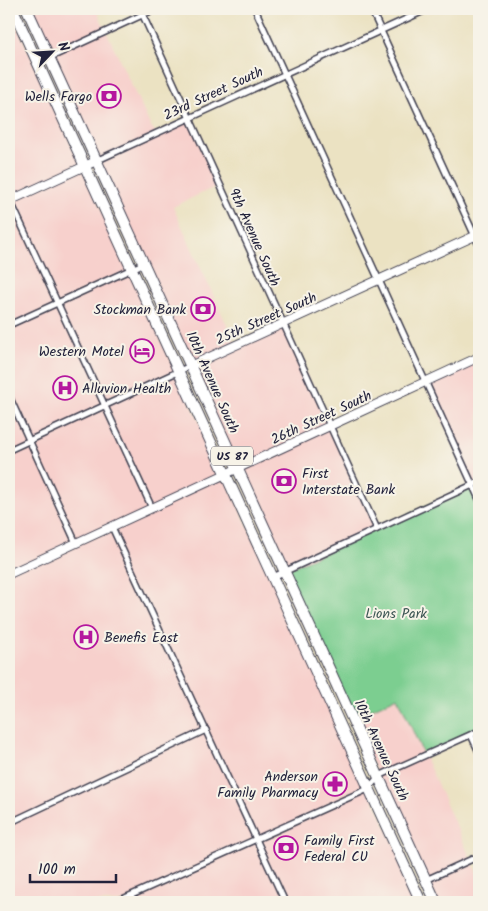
<svg xmlns="http://www.w3.org/2000/svg" width="488" height="911" viewBox="0 0 488 911" font-family="Kalam,sans-serif">
  <style>
    .built { fill: #f7d0cc }
    .green { fill: #7bce90; stroke: #4e7866 }
    .lines { fill: none; stroke-linecap: round; stroke-linejoin: round }
    .street-casing { stroke: #403f4f; stroke-width: 8 }
    .secondary-casing { stroke: #403f4f; stroke-width: 10 }
    .highway-casing { stroke: #403f4f; stroke-width: 12 }
    .street { stroke: #fff; stroke-width: 5 }
    .secondary { stroke: #fff; stroke-width: 8 }
    .highway { stroke: #fff; stroke-width: 10 }
    .labels { text-anchor: middle; stroke-width: 4; stroke-linejoin: round; paint-order: stroke }
    .shield { fill: #f7f3e8; stroke: #62616f; stroke-width: 1 }
    .shield-label { font-size: 12px; font-weight: bold; fill: #22223b }
    .street-label { font-size: 14px; fill: #22223b; stroke: #f7f3e8 }
    .poi-label { font-size: 14px; fill: #22223b; stroke: #f7f3e8; text-anchor: end }
    .park-label { font-size: 14px; fill: #3d5654; stroke: #f7f3e8 }
  </style>
  <rect width="100%" height="100%" fill="#f7f3e8"/>
  <filter id="ink" filterUnits="userSpaceOnUse"><feTurbulence type="fractalNoise" baseFrequency=".02" numOctaves="2"/><feDisplacementMap in="SourceGraphic" scale="10" xChannelSelector="R" yChannelSelector="G"/><feConvolveMatrix kernelMatrix="1 2 1 2 8 2 1 2 1" color-interpolation-filters="sRGB"/></filter>
  <filter id="wash" filterUnits="userSpaceOnUse"><feTurbulence type="fractalNoise" baseFrequency=".0096" numOctaves="4" result="noise"/><feDisplacementMap in="SourceGraphic" scale="20" xChannelSelector="R" yChannelSelector="G"/><feGaussianBlur stdDeviation="1.12" result="paint"/><feColorMatrix in="noise" values="0 0 0 0 0 0 0 0 0 0 0 0 0 0 0 0 0 1.4 0 .05"/><feComposite in="paint" operator="in"/></filter>
  <g filter="url(#wash)">
    <rect width="100%" height="100%" fill="#ebe2c2"/>
    <g class="built">
      <path d="M9,9L421,902H9Z"/>
      <path d="M27,9H96L150,125L156,133L189,118L219,185L173,207L236,345L283,324L377,529L284,571Z"/>
      <path d="M479,357V482L472,485L425,382Z"/>
      <path d="M398,697L479,877V902H436L352,718Z"/>
    </g>
    <path class="green" d="M472,485L479,499V731L424,756L398,697L352,718L284,571Z"/>
  </g>
  <g filter="url(#ink)">
    <g class="lines">
      <g class="street-casing">
        <g id="street">
          <path d="M140,9L377,529"/>
          <path d="M255,9L479,499"/>
          <path d="M371,9L479,245"/>
          <path d="M38,63L155,9"/>
          <path d="M98,160L428,9"/>
          <path d="M10,200L152,508"/>
          <path d="M9,325L145,263"/>
          <path d="M9,396L76,543"/>
          <path d="M9,450L190,366"/>
          <path d="M112,527L285,902"/>
          <path d="M273,577L479,482"/>
          <path d="M471,735L479,752"/>
          <path d="M9,823L206,730"/>
          <path d="M426,880L479,856"/>
          <path d="M116,902L368,789L379,776L479,731"/>
        </g>
      </g>
      <g class="secondary-casing">
        <g id="secondary">
          <path d="M9,201L98,160"/>
          <path d="M190,366L479,234"/>
          <path d="M9,574L479,357"/>
        </g>
      </g>
      <g class="highway-casing">
        <g id="highway">
          <path d="M13,9L421,902"/>
          <path d="M27,9L436,902"/>
        </g>
      </g>
      <use href="#street" class="street"/>
      <use href="#secondary" class="secondary"/>
      <use href="#highway" class="highway"/>
    </g>
  </g>
  <defs>
    <g id="bank-ring" transform="scale(1.25)"><circle r="9.5" fill="#f7f3e8" stroke="#b5179e" stroke-width="1.5"/><path d="M-6-4H6V4H-6ZM0-2.3a2.3 2.3 0 1 0 0 4.6a2.3 2.3 0 1 0 0-4.6Z" fill="#b5179e"/></g>
    <g id="hotel-ring" transform="scale(1.25)"><circle r="9.5" fill="#f7f3e8" stroke="#b5179e" stroke-width="1.5"/><path d="M-6-4.5h1.5V1H6V5H4.5V3h-9V5H-6ZM-4 0a1.8 1.8 0 1 1 3.6 0ZM.5 0V-2.5h3Q6-2.5 6 0Z" fill="#b5179e"/></g>
    <g id="hospital-ring" transform="scale(1.25)"><circle r="9.5" fill="#f7f3e8" stroke="#b5179e" stroke-width="1.5"/><path d="M-5-5h3v3.5h4V-5h3V5h-3V1.5h-4V5h-3Z" fill="#b5179e"/></g>
    <g id="pharmacy-ring" transform="scale(1.25)"><circle r="9.5" fill="#f7f3e8" stroke="#b5179e" stroke-width="1.5"/><path d="M-2-6h4v4h4v4h-4v4h-4v-4h-4v-4h4Z" fill="#b5179e"/></g>
  </defs>
  <g fill-rule="evenodd">
    <use href="#bank-ring" x="109" y="96"/>
    <use href="#bank-ring" x="203" y="309"/>
    <use href="#hotel-ring" x="142" y="351"/>
    <use href="#hospital-ring" x="65" y="388"/>
    <use href="#bank-ring" x="284" y="481"/>
    <use href="#hospital-ring" x="86" y="637"/>
    <use href="#pharmacy-ring" x="335" y="784"/>
    <use href="#bank-ring" x="286" y="848"/>
  </g>
  <g class="labels">
    <rect class="shield" x="211" y="446.5" width="42" height="19" rx="4"/>
    <g class="shield-label">
      <text x="232" y="460">US 87</text>
    </g>
    <g class="street-label">
      <text transform="translate(213 93) rotate(-25)" y="5">23rd Street South</text>
      <text transform="translate(255 237) rotate(66)" y="5">9th Avenue South</text>
      <text transform="translate(266 318) rotate(-24)" y="5">25th Street South</text>
      <text transform="translate(213 382) rotate(66)" y="5">10th Avenue South</text>
      <text transform="translate(321 417) rotate(-25)" y="5">26th Street South</text>
      <text transform="translate(382 750) rotate(65)" y="5">10th Avenue South</text>
    </g>
    <g class="poi-label">
      <text x="92" y="101">Wells Fargo</text>
      <text x="186" y="314">Stockman Bank</text>
      <text x="124" y="356">Western Motel</text>
      <text x="82" y="393" text-anchor="start">Alluvion Health</text>
      <text x="302" y="478" text-anchor="start">First<tspan x="302" dy="16">Interstate Bank</tspan></text>
      <text x="104" y="642" text-anchor="start">Benefis East</text>
      <text x="318" y="781">Anderson<tspan x="318" dy="16">Family Pharmacy</tspan></text>
      <text x="304" y="845" text-anchor="start">Family First<tspan x="304" dy="16">Federal CU</tspan></text>
    </g>
    <g class="park-label">
      <text x="396" y="618">Lions Park</text>
    </g>
  </g>
  <rect width="488" height="911" fill="none" stroke="#f7f3e8" stroke-width="30"/>
  <g transform="translate(52 52) rotate(65)" stroke="#f7f3e8" stroke-width="4" paint-order="stroke">
  <path d="M0-4L9 19L0 12L-9 19Z" fill="#22223b"/>
  <text y="-8" font-size="14" font-weight="bold" text-anchor="middle" fill="#22223b">N</text>
  </g>
  <path d="M30 874v8h86v-8" fill="none" stroke="#22223b" stroke-width="2.5"/>
  <text x="38" y="874" font-size="15" fill="#22223b" stroke="#f7f3e8" stroke-width="4" paint-order="stroke">100 m</text>
</svg>
